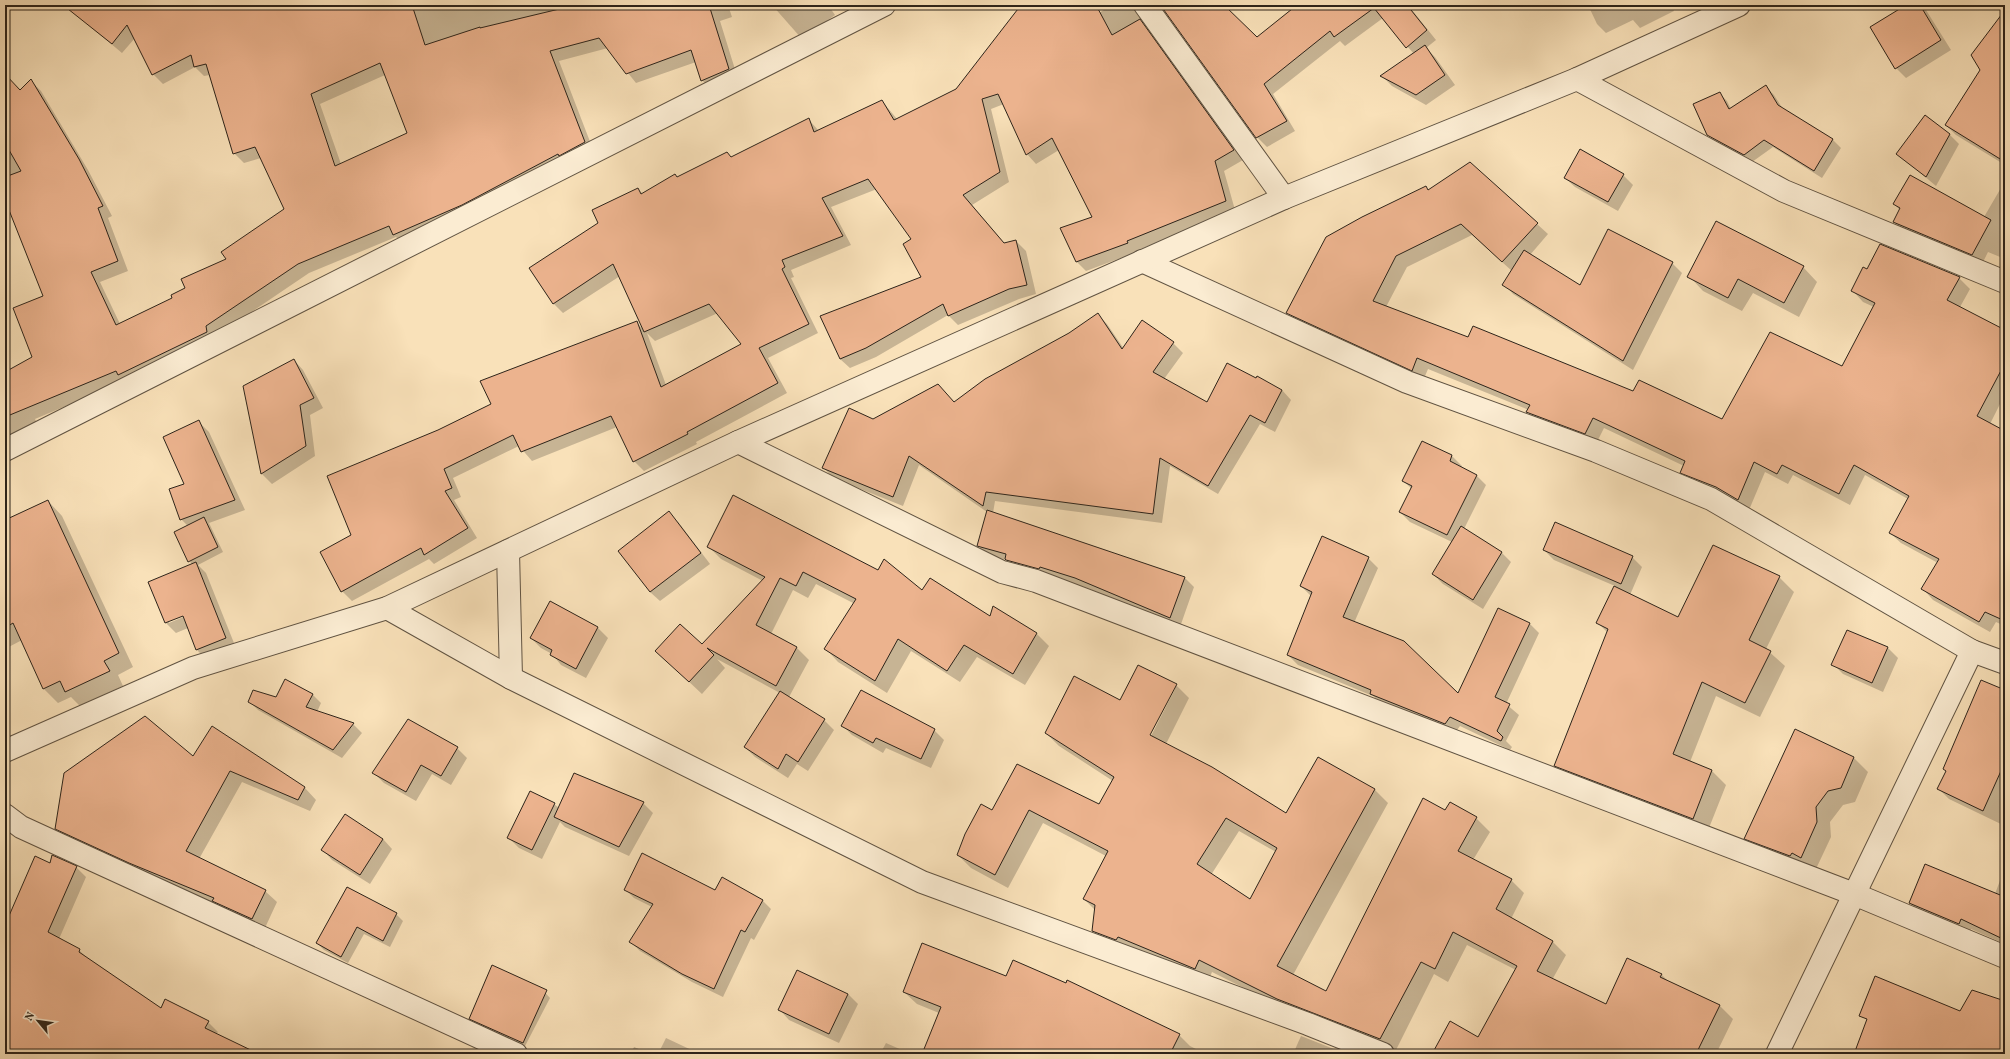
<svg xmlns="http://www.w3.org/2000/svg" width="2010" height="1059" viewBox="0 0 2010 1059" font-family="Vollkorn,serif">
  <style>
    .shadow { fill: #0003; fill-rule: evenodd }
    .building { fill: #ecb38e; stroke: #2d241a; fill-rule: evenodd }
    .lines { fill: none; stroke-linecap: round; stroke-linejoin: round }
    .minor-casing { stroke: #605342; stroke-width: 24 }
    .minor { stroke: #fbecd2; stroke-width: 22 }
  </style>
  <rect width="100%" height="100%" fill="#f9e1b9"/>
  <filter id="stains"><feTurbulence type="fractalNoise" baseFrequency=".005" numOctaves="4"/><feColorMatrix values="0 0 0 0 .2 0 0 0 0 .09 0 0 0 0 .02 0 0 0 .5 -.17"/></filter>
  <radialGradient id="worn" r=".72"><stop offset=".6" stop-color="#630" stop-opacity="0"/><stop offset="1" stop-color="#630" stop-opacity=".3"/></radialGradient>
  <g class="shadow">
    <path d="M78,5H728L732,17L720,21L738,79L712,90L702,80L696,62L636,83L608,48L559,61L594,152L404,245L396,237L309,273L216,336L125,381L35,419L39,427L5,445V373L33,358L44,296L8,205L5,207V76L20,91L31,81L41,91L88,170L112,216L108,218L128,271L100,282L120,324L173,298L227,260L285,210L261,158L244,163L234,153L210,75L204,76L195,67L163,84L153,74L135,38L122,53L73,12ZM385,75L408,134L341,164L320,104Z"/>
    <path d="M772,5H828L835,15L802,39Z"/>
    <path d="M1023,5H1088L1093,16L1113,5H1147L1142,17L1144,23L1243,160L1224,171L1235,210L1136,251L1137,252L1086,271L1076,261L1094,217L1059,150L1036,164L1027,154L1004,104L991,109L1009,182L972,205L1005,244L1016,241L1026,251L1036,294L1019,299L958,325L948,315L876,357L850,368L840,359L923,278L912,240L877,189L831,207L851,245L791,270L794,277L791,278L818,333L768,358L787,393L696,442L697,444L644,471L634,461L617,427L532,461L519,446L453,478L461,497L454,500L477,538L434,564L429,559L352,601L342,591L352,536L439,431L492,405L636,322L644,330L620,276L563,313L554,304L530,269L599,224L638,189L643,194L727,153L732,158L809,120L819,131L882,101L897,119L957,90ZM718,313L742,344L666,385L647,333L655,341Z"/>
    <path d="M1162,5H1223L1257,38L1299,5H1408L1436,40L1426,48L1435,57L1455,85L1426,105L1392,86L1382,76L1414,54L1383,18L1345,46L1340,41L1273,94L1295,131L1267,147L1257,137Z"/>
    <path d="M1588,5H1671L1674,11L1640,28L1633,20L1606,33L1597,24Z"/>
    <path d="M1908,5H1922L1926,10L1951,50L1906,78L1896,68Z"/>
    <path d="M2005,11V165L1956,135L1946,125L1981,70Z"/>
    <path d="M1766,87L1774,95L1783,109L1833,140L1841,148L1822,178L1773,147L1752,162L1716,143L1708,134L1719,93L1727,101L1731,109Z"/>
    <path d="M1949,134L1959,144L1936,186L1897,153Z"/>
    <path d="M1623,175L1633,185L1618,211L1575,187L1565,178Z"/>
    <path d="M2005,181V259L1988,252L1982,264L1903,231L1894,222L1900,210L1894,204L1984,217Z"/>
    <path d="M1426,187L1429,191L1537,224L1548,234L1530,255L1580,286L1672,263L1682,273L1633,370L1513,294L1504,284L1512,271L1472,235L1407,267L1386,307L1469,339L1723,420L1843,368L1874,307L1863,302L1853,291L1867,270L1959,278L1970,289L1960,307L2005,331V394L1990,424L2005,432V626L1996,622L1990,632L1933,600L1923,589L1938,563L1901,543L1890,533L1908,499L1865,475L1850,505L1793,475L1788,484L1765,472L1749,510L1693,483L1682,472L1684,466L1604,428L1596,444L1538,423L1528,412L1529,410L1428,369L1423,381L1299,324L1288,313Z"/>
    <path d="M1803,267L1817,282L1799,317L1753,293L1742,311L1703,291L1689,276Z"/>
    <path d="M1098,315L1107,324L1124,349L1143,322L1173,343L1183,353L1164,379L1207,403L1256,379L1282,390L1291,400L1275,432L1260,424L1218,494L1170,466L1162,523L995,501L993,513L1185,578L1194,587L1180,627L1085,587L1049,576L1015,568L1007,560L987,555L978,545L987,512L919,465L903,506L833,478L824,468L873,421L954,403L1069,334Z"/>
    <path d="M294,360L303,370L323,408L310,415L315,456L272,484L262,474L244,387Z"/>
    <path d="M199,422L209,432L245,510L209,523L223,552L198,565L206,573L236,648L207,660L197,650L188,628L176,633L166,623L150,582L192,565L175,532L188,526L181,519L185,485ZM187,613L188,615L169,623V620Z"/>
    <path d="M1452,456L1462,466L1461,468L1476,475L1486,485L1464,529L1501,552L1511,562L1483,609L1443,584L1433,574L1452,542L1410,522L1400,512L1412,489L1403,481Z"/>
    <path d="M48,501L62,516L133,667L118,675L123,686L80,706L71,697L58,703L44,689L22,640L5,649V522Z"/>
    <path d="M669,513L679,523L710,564L660,601L650,592Z"/>
    <path d="M708,546L878,571L922,591L1036,633L1049,646L1025,685L977,657L960,682L911,651L887,693L838,662L826,649L855,604L816,584L808,598L793,590L771,634L796,647L809,660L789,697L824,720L834,730L808,771L797,764L788,778L755,757L745,747L780,693L717,659L725,668L702,694L669,663L702,645L763,581L721,559Z"/>
    <path d="M1544,550L1632,557L1642,567L1630,595L1678,618L1779,577L1794,592L1766,649L1785,666L1760,717L1716,696L1690,762L1712,771L1726,785L1707,833L1570,780L1555,766L1608,633L1597,622L1615,586L1554,560Z"/>
    <path d="M1368,558L1378,568L1354,623L1458,695L1498,610L1530,624L1539,633L1506,704L1519,715L1506,741L1512,747L1510,750L1460,726L1455,733L1381,703L1373,696L1298,665L1288,655L1311,596L1301,586Z"/>
    <path d="M598,628L608,638L586,678L561,665L552,654L541,648L531,638Z"/>
    <path d="M1847,631L1888,648L1898,658L1883,692L1843,674L1833,664Z"/>
    <path d="M1176,685L1189,698L1166,744L1286,815L1319,758L1375,790L1388,803L1293,975L1326,992L1446,812L1476,818L1490,832L1473,860L1511,880L1524,893L1511,919L1553,942L1566,955L1552,980L1606,1006L1661,974L1668,981L1719,1005L1733,1019L1716,1054H1433L1478,1038L1516,970L1467,945L1448,982L1434,974L1395,1052L1292,1012L1212,972L1208,982L1106,944L1093,931L1095,910L1084,899L1106,856L1043,823L1008,888L971,868L958,855L992,812L1100,805L1113,781L1059,746L1046,733L1120,702ZM1173,689H1175L1149,740L1147,739ZM1239,831L1276,852L1250,900L1211,875Z"/>
    <path d="M2005,691V826L1949,799L1939,789L1947,772L1944,769Z"/>
    <path d="M312,694L321,703L317,712L353,724L362,733L342,758L258,710L249,701Z"/>
    <path d="M842,725L934,730L944,740L931,768L886,748L883,753L852,735Z"/>
    <path d="M212,727L305,788L316,800L310,811L242,782L199,859L265,891L277,902L264,930L68,840L57,829L193,758Z"/>
    <path d="M1796,730L1854,758L1868,772L1855,802L1843,805L1830,822L1831,837L1815,871L1760,853L1745,838Z"/>
    <path d="M457,748L467,758L451,785L432,774L416,801L384,783L374,773Z"/>
    <path d="M643,803L653,813L629,856L565,827L560,822L542,859L519,848L509,838L554,804L559,808Z"/>
    <path d="M383,839L392,849L370,884L332,860L323,850Z"/>
    <path d="M51,864L76,867L86,877L59,939L79,950L89,960L161,1009L208,1022L218,1032L216,1034L254,1054H5V910L10,915Z"/>
    <path d="M2005,867V944L1971,929L1969,934L1920,913L1910,903L1995,894Z"/>
    <path d="M347,888L396,914L403,921L390,947L364,934L348,963L324,950L317,943Z"/>
    <path d="M625,889L715,891L762,900L771,909L754,940L751,938L723,997L692,982L640,951L631,942L652,907L634,898Z"/>
    <path d="M798,971L848,994L858,1004L839,1043L789,1020L780,1010Z"/>
    <path d="M1006,978L1179,1035L1190,1046L1206,1054H923L939,1013L917,1004L904,992Z"/>
    <path d="M541,988L550,998L524,1048L480,1028L470,1018Z"/>
    <path d="M1301,1036L1334,1049L1339,1054H1293Z"/>
    <path d="M666,1038L700,1054H658Z"/>
    <path d="M886,1043L911,1054H880Z"/>
    <path d="M634,1047L651,1054H631Z"/>
  </g>
  <g class="building">
    <path d="M63,5H412L425,45L480,27V28L576,5H709L729,69L701,81L691,50L626,74L599,38L550,51L585,142L559,156L558,154L462,205L393,235L389,226L298,264L206,326L207,332L118,375L116,371L5,417V372L32,357L13,308L43,296L5,200V177L21,171L5,143V74L20,90L31,79L79,159L103,206L98,208L118,261L91,272L116,325L172,298L171,295L185,288L181,279L226,259L221,252L284,209L255,147L233,154L206,64L194,67L191,55L152,75L127,25L112,44ZM380,63L407,133L335,166L311,94Z"/>
    <path d="M1021,5H1096L1112,35L1140,19L1234,150L1215,161L1226,201L1127,241L1128,243L1076,262L1060,228L1092,217L1052,138L1026,155L998,94L982,99L1000,172L963,195L1004,243L1016,240L1027,285L1009,289L948,316L943,304L866,348L840,359L820,316L921,277L903,244L911,239L868,179L822,198L843,236L782,260L785,267L782,269L809,324L759,348L778,383L687,432L688,434L633,462L611,416L521,452L513,435L444,469L452,488L445,491L468,528L424,555L421,548L341,592L320,552L351,535L327,476L438,430L491,404L480,381L637,321L661,387L741,344L709,304L644,332L613,264L553,304L529,268L598,223L592,210L638,188L641,194L675,174L677,177L727,152L731,157L809,118L814,132L882,100L894,120L956,89Z"/>
    <path d="M1164,5H1224L1257,37L1297,5H1407L1427,30L1406,48L1374,8L1334,37L1330,31L1264,84L1287,121L1256,138L1161,6Z"/>
    <path d="M1906,5H1920L1941,40L1895,69L1870,27Z"/>
    <path d="M2005,10V162L1945,125L1980,70L1971,55Z"/>
    <path d="M1425,45L1445,75L1416,95L1380,76Z"/>
    <path d="M1766,85L1778,105L1833,139L1814,171L1764,140L1744,155L1707,135L1693,104L1720,92L1729,109Z"/>
    <path d="M1925,115L1950,134L1926,177L1896,154Z"/>
    <path d="M1580,149L1624,174L1608,202L1564,178Z"/>
    <path d="M1470,162L1538,223L1502,262L1461,224L1396,256L1373,301L1468,337L1473,326L1633,391L1639,380L1722,419L1770,332L1842,366L1875,303L1851,291L1863,267L1867,269L1880,244L1960,277L1947,300L2005,330V363L1977,416L2005,431V621L1985,612L1979,622L1921,589L1939,559L1889,533L1909,496L1854,465L1839,494L1782,465L1777,474L1754,462L1738,500L1716,487L1680,473L1685,461L1593,418L1585,434L1526,412L1530,405L1417,358L1412,371L1286,313L1326,237L1362,217L1426,186L1428,190Z"/>
    <path d="M1910,175L1991,220L1972,255L1893,222L1900,208L1893,204Z"/>
    <path d="M1716,221L1804,266L1784,303L1738,279L1728,298L1687,277Z"/>
    <path d="M1608,229L1673,262L1623,361L1502,285L1524,250L1580,285Z"/>
    <path d="M1098,313L1122,349L1142,320L1174,342L1153,372L1207,402L1227,363L1256,378L1257,376L1282,390L1265,423L1250,415L1208,486L1160,458L1153,514L986,492L983,506L909,456L893,497L822,468L849,408L873,419L938,384L954,402L985,379L1069,333Z"/>
    <path d="M294,359L314,398L300,405L306,446L261,474L243,386Z"/>
    <path d="M199,420L235,500L180,520L169,489L184,484L163,437Z"/>
    <path d="M1422,441L1452,455L1450,461L1477,475L1447,535L1399,512L1412,486L1402,481Z"/>
    <path d="M733,495L878,570L884,559L922,590L930,578L990,616L993,606L1037,633L1013,674L964,645L947,671L898,639L875,681L824,649L856,599L803,572L796,586L780,578L756,625L797,647L776,686L707,648L714,655L689,682L655,651L680,624L702,644L765,577L707,547Z"/>
    <path d="M48,500L119,653L104,661L110,671L65,692L60,681L43,689L13,623L5,628V520Z"/>
    <path d="M987,510L1185,577L1170,618L1075,578L1040,567L1039,569L1006,560L1005,559L1006,554L977,546Z"/>
    <path d="M669,511L701,553L650,592L618,551Z"/>
    <path d="M204,517L218,547L188,562L174,532Z"/>
    <path d="M1555,522L1633,556L1621,584L1543,550Z"/>
    <path d="M1461,526L1502,552L1473,600L1432,574Z"/>
    <path d="M1322,536L1369,557L1343,617L1404,641L1458,693L1498,608L1530,623L1495,697L1510,704L1497,731L1503,737L1501,741L1450,717L1445,724L1370,694L1371,690L1287,655L1312,592L1300,586Z"/>
    <path d="M1713,545L1780,576L1749,640L1771,651L1745,703L1702,682L1673,754L1712,770L1693,819L1554,766L1608,629L1596,623L1614,586L1678,617Z"/>
    <path d="M196,562L226,638L196,650L183,616L165,623L148,582Z"/>
    <path d="M550,601L598,627L576,669L550,655L552,650L530,638Z"/>
    <path d="M1847,630L1888,647L1872,683L1831,665Z"/>
    <path d="M1138,665L1177,684L1150,735L1212,767L1286,813L1318,757L1375,789L1277,966L1326,991L1423,798L1445,810L1450,802L1477,817L1458,851L1512,879L1496,909L1553,941L1537,971L1606,1004L1627,958L1662,974L1660,977L1720,1005L1696,1054H1432L1450,1021L1478,1037L1517,966L1453,932L1435,969L1421,962L1380,1039L1277,999L1199,960L1195,969L1118,937L1116,940L1092,931L1095,905L1083,899L1108,851L1029,810L995,875L957,855L965,834L981,804L992,810L1017,764L1099,804L1114,777L1045,733L1074,676L1120,700ZM1226,818L1277,848L1250,899L1197,864Z"/>
    <path d="M285,679L313,694L306,707L354,723L333,750L248,702L253,690L276,697Z"/>
    <path d="M1981,680L2005,690V762L1983,811L1937,789L1946,771L1943,769Z"/>
    <path d="M861,690L935,729L921,759L876,738L873,743L841,726Z"/>
    <path d="M780,691L825,719L798,762L786,754L778,769L744,747Z"/>
    <path d="M145,716L193,756L212,726L305,787L298,800L230,771L186,851L266,890L252,919L212,901L214,898L129,863L55,829L64,773Z"/>
    <path d="M408,719L458,747L441,776L421,765L406,792L372,773Z"/>
    <path d="M1795,729L1854,757L1841,788L1828,791L1816,807L1817,822L1801,858L1792,853L1790,856L1744,839Z"/>
    <path d="M574,773L644,802L619,847L554,817Z"/>
    <path d="M530,791L555,803L532,850L507,838Z"/>
    <path d="M345,814L383,839L360,875L321,850Z"/>
    <path d="M642,853L715,890L722,877L763,900L745,932L741,930L714,989L682,974L629,942L653,904L624,890Z"/>
    <path d="M52,855L77,866L48,932L80,949L79,952L161,1008L165,999L209,1021L205,1028L259,1054H5V925L35,856L50,863Z"/>
    <path d="M1925,864L2005,897V940L1961,919L1959,924L1909,903Z"/>
    <path d="M347,887L397,913L383,941L357,927L341,957L316,943Z"/>
    <path d="M922,943L1006,976L1013,960L1066,983L1067,980L1180,1034L1170,1054H922L941,1007L903,992Z"/>
    <path d="M492,965L547,990L523,1043L469,1019Z"/>
    <path d="M797,970L848,994L829,1034L778,1010Z"/>
    <path d="M1875,976L1960,1011L1972,990L2005,1001V1054H1854L1867,1019L1859,1016Z"/>
  </g>
  <g class="lines">
    <g class="minor-casing">
      <g id="minor">
        <path d="M1145,5L1284,198"/>
        <path d="M1577,79L1784,191L2005,282"/>
        <path d="M1142,261L1407,382L1596,451L1711,499L1972,651L2005,663"/>
        <path d="M738,442L1002,572L1036,581L1854,894L2005,957"/>
        <path d="M5,450L884,5"/>
        <path d="M508,551L511,678"/>
        <path d="M387,608L511,678L922,882L1308,1024L1383,1054"/>
        <path d="M5,751L193,668L387,608L738,442L1284,198L1577,79L1739,5"/>
        <path d="M5,815L21,827L516,1054"/>
        <path d="M1777,1054L1972,651"/>
      </g>
    </g>
    <use href="#minor" class="minor"/>
  </g>
  <rect width="2010" height="1059" fill="none" stroke="#f9e1b9" stroke-width="20"/>
  <rect x="6" y="6" width="1998" height="1047" fill="none" stroke="#2d241a" stroke-width="2"/>
  <rect x="10" y="10" width="1990" height="1039" fill="none" stroke="#2d241a"/>
  <g transform="translate(38 1021) rotate(299)" stroke="#fbecd2" stroke-width="3" paint-order="stroke">
  <path d="M0-3L7 15L0 10L-7 15Z" fill="#2d241a"/>
  <text y="-6" font-size="11" font-weight="bold" text-anchor="middle" fill="#2d241a">N</text>
  </g>
  <rect width="100%" height="100%" filter="url(#stains)"/>
  <rect width="100%" height="100%" fill="url(#worn)"/>
</svg>
